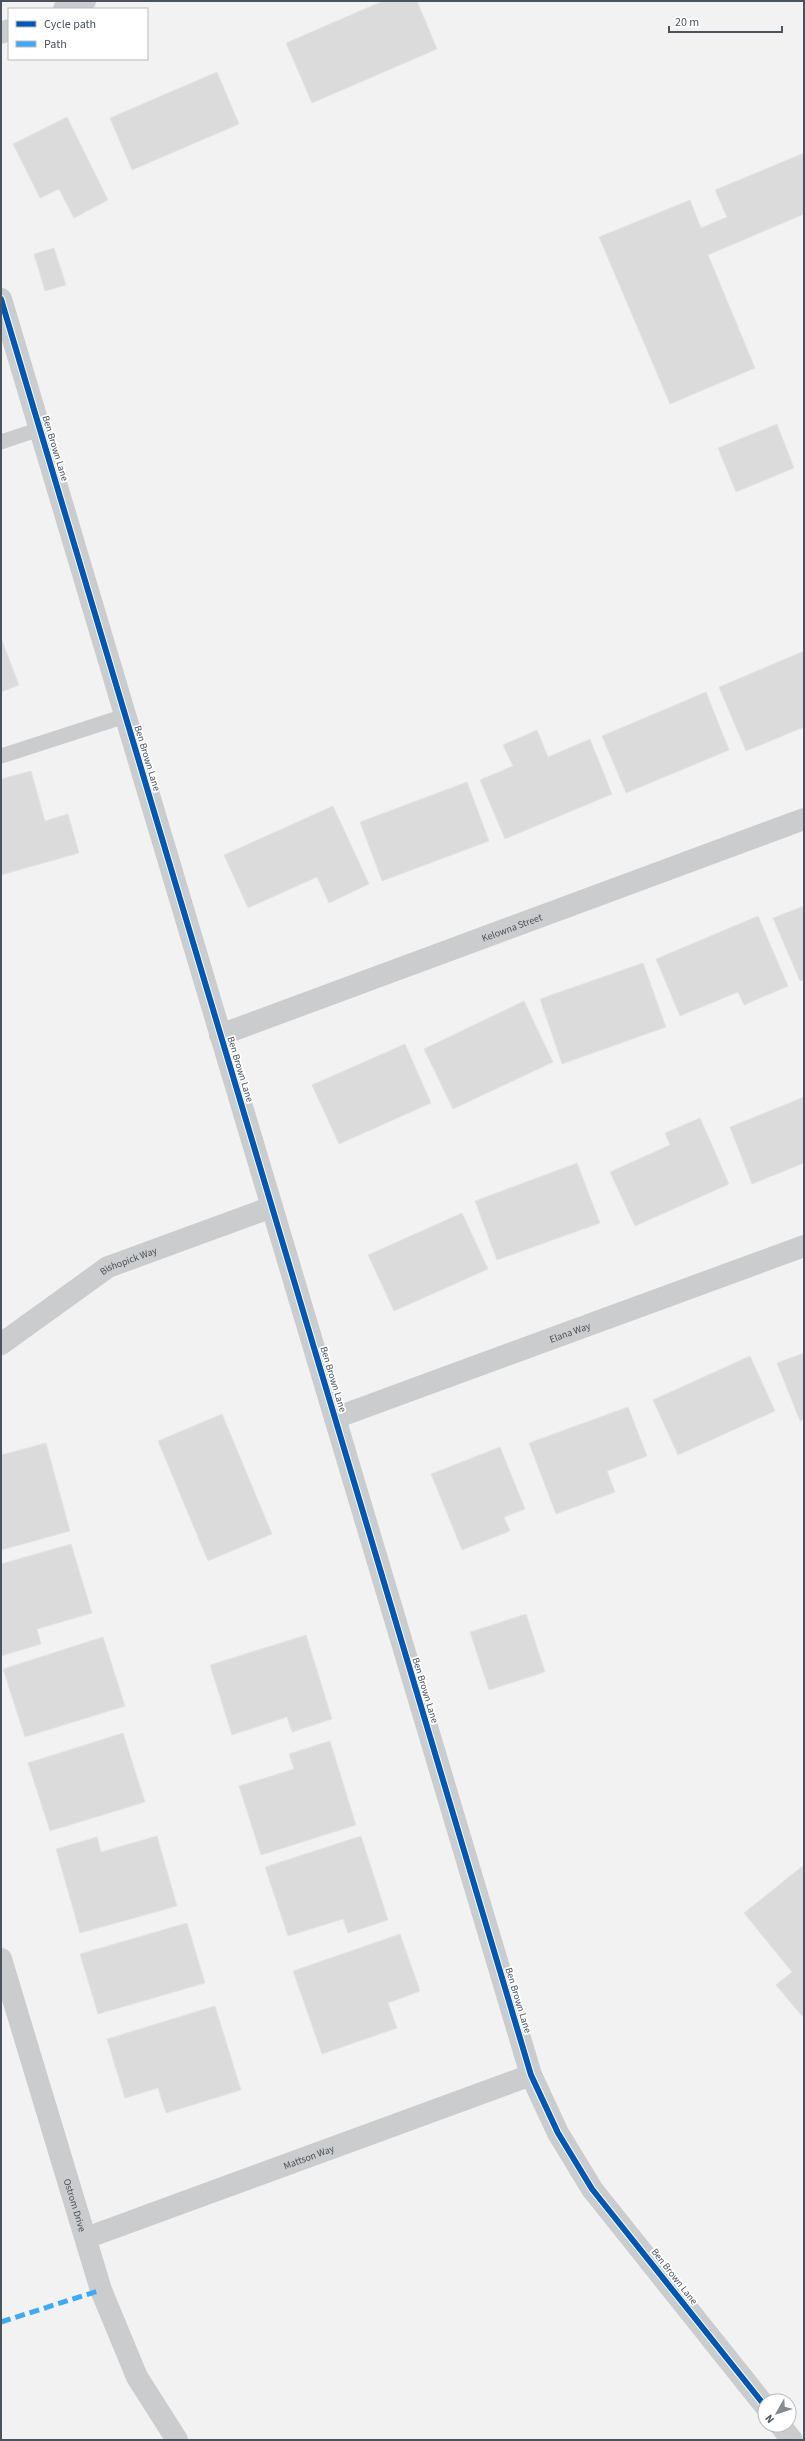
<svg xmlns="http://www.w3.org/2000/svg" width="805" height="2441" viewBox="0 0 805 2441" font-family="'Source Sans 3',sans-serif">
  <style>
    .building { fill: #dbdbdc; stroke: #e3e4e4 }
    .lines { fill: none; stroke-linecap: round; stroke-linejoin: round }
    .service { stroke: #cacccd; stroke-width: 15 }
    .minor { stroke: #cacccd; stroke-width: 22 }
    .tertiary { stroke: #cacccd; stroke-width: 22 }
    .secondary { stroke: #cacdcf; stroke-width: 22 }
    .quiet { stroke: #3fa9f5; stroke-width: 5; stroke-dasharray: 10 5; stroke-linecap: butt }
    .cycleway-casing { stroke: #fff; stroke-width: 8 }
    .cycleway { stroke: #0057b8; stroke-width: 6 }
    .labels { text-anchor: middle; stroke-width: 3.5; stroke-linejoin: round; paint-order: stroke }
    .street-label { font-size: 10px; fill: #4b535c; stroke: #fff }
  </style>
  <rect width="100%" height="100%" fill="#f2f2f2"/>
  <g class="building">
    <path d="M383,1H417L437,49L312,103L286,43Z"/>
    <path d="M217,72L239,124L132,170L110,118Z"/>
    <path d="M67,117L108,200L74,218L59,189L40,198L13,144Z"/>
    <path d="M804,153V214L708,255L755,368L670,404L599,237L690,200L701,228L727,217L715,190Z"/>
    <path d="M54,248L66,285L45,291L34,254Z"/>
    <path d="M777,424L794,468L736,492L718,448Z"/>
    <path d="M1,638L19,685L1,692Z"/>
    <path d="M804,651V727L746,751L719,687Z"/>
    <path d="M706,692L729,750L626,793L602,736Z"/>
    <path d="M537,730L548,757L590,739L612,794L505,839L480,780L513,766L503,745Z"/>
    <path d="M31,771L45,821L68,814L79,853L1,875V779Z"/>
    <path d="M467,782L489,841L382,881L360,822Z"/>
    <path d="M333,806L369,884L329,903L317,877L248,908L224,855Z"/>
    <path d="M804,906V980L800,981L773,918Z"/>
    <path d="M758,916L788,986L744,1005L738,992L680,1016L656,959Z"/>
    <path d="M643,963L666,1027L562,1064L540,999Z"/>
    <path d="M524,1001L553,1062L453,1109L424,1049Z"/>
    <path d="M405,1044L431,1103L339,1144L312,1085Z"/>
    <path d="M804,1097V1163L752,1184L730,1127Z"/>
    <path d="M700,1118L729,1184L635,1226L610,1172L670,1145L665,1133Z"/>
    <path d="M577,1163L600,1223L497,1260L475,1201Z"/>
    <path d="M462,1213L488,1269L394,1311L368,1255Z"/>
    <path d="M804,1353V1419L800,1421L777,1363Z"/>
    <path d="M750,1356L775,1411L678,1455L653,1400Z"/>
    <path d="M628,1407L647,1456L607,1471L615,1492L556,1514L529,1443Z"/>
    <path d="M222,1414L272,1534L208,1561L158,1441Z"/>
    <path d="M46,1443L70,1531L1,1550V1455Z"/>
    <path d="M500,1447L525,1509L504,1517L510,1531L462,1550L431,1474Z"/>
    <path d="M71,1544L92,1613L37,1629L41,1644L1,1656V1564Z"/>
    <path d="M526,1614L545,1672L489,1690L470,1632Z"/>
    <path d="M306,1635L332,1719L292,1732L287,1717L232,1735L210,1665Z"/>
    <path d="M103,1637L125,1706L25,1737L3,1669Z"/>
    <path d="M123,1733L145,1802L50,1831L28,1763Z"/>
    <path d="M330,1741L356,1825L261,1855L239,1786L294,1769L289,1754Z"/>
    <path d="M157,1836L177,1906L80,1933L56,1849L97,1837L101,1852Z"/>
    <path d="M361,1836L388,1920L348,1933L343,1919L288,1936L265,1867Z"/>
    <path d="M804,1865V2015L802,2016L776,1985L792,1972L744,1913Z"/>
    <path d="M187,1923L205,1983L98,2014L80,1954Z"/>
    <path d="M400,1934L420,1991L388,2003L397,2028L322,2054L293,1971Z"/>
    <path d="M215,2006L241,2090L166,2113L158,2088L125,2098L107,2039Z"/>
  </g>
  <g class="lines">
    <g class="service">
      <path d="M1,442L40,429"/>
      <path d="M1,756L125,716"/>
    </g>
    <g class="minor">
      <path id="s1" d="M220,1035L804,819"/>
      <path id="s2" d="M1,1344L108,1267L272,1207"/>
      <path id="s3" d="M335,1418L804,1246"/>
      <path id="s4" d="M1,1959L101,2290L137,2377L177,2440"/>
      <path id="s5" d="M86,2238L531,2075"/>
    </g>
    <g class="tertiary">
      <path d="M1,299L531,2075L558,2133L592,2189L765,2406"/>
      <path d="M780,2425L792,2440"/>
    </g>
    <g class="secondary">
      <path d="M64,9L85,1"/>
      <path d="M1,33L9,30"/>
    </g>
    <path class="quiet" d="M1,2322L101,2290"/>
    <g class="cycleway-casing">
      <path id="cycleway" d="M1,299L531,2075L558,2133L592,2189L765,2406"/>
    </g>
    <use href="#cycleway" class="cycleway"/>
  </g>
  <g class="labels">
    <g class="street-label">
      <text transform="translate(56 448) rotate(73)" y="4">Ben Brown Lane</text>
      <text transform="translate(148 758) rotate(73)" y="4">Ben Brown Lane</text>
      <text dy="4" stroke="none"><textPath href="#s1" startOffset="311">Kelowna Street</textPath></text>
      <text transform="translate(241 1069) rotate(73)" y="4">Ben Brown Lane</text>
      <text dy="4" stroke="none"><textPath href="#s2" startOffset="153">Bishopick Way</textPath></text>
      <text dy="4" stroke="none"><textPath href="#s3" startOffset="250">Elana Way</textPath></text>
      <text transform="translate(334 1379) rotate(73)" y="4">Ben Brown Lane</text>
      <text transform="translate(426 1690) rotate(73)" y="4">Ben Brown Lane</text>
      <text transform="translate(519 2000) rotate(73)" y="4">Ben Brown Lane</text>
      <text dy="4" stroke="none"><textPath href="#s5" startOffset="237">Mattson Way</textPath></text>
      <text dy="4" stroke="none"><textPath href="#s4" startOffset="257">Ostrom Drive</textPath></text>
      <text transform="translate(675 2276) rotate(52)" y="4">Ben Brown Lane</text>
    </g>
  </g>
  <rect width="805" height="2441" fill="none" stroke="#4b535c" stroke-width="4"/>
  <rect x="8" y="8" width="140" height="52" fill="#ffffff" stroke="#b7babe"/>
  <rect x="16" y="21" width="20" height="6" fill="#0057b8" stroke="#b7babe"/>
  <text x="44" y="28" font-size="12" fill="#4b535c">Cycle path</text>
  <rect x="16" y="41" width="20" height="6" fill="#3fa9f5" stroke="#b7babe"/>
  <text x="44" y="48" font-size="12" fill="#4b535c">Path</text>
  <g transform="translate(777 2413) rotate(231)"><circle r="19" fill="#ffffff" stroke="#b7babe"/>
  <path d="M0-3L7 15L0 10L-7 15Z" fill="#858b90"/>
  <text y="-6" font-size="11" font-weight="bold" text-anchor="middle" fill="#4b535c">N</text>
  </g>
  <path d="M669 26v6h113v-6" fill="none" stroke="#4b535c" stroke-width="2"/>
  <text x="675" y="26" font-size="12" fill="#4b535c" stroke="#ffffff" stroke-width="3" paint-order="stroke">20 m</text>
</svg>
